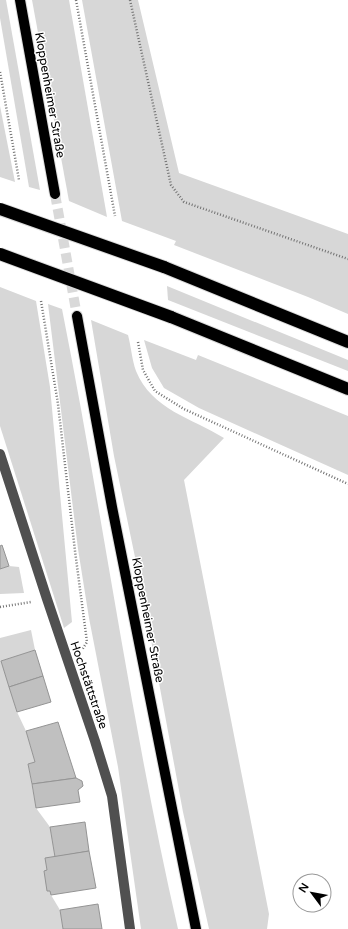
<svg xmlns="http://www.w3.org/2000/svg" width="348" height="929" viewBox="0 0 348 929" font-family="'Varela Round',sans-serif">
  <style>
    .green { fill: #d7d7d7 }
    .building { fill: #c0c0c0; stroke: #949494 }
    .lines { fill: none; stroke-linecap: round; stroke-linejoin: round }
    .major-tunnel { stroke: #d9d9d9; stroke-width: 10; stroke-dasharray: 10 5; stroke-linecap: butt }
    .major-casing { stroke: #dbdbdb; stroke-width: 12 }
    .highway-casing { stroke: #dbdbdb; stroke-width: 14 }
    .path { stroke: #727272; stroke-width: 2.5; stroke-dasharray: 1 2; stroke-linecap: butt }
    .minor { stroke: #505050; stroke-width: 10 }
    .major { stroke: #000; stroke-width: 10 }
    .highway { stroke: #000; stroke-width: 12 }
    .highway-bridge-casing { stroke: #dbdbdb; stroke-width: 14; stroke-linecap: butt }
    .highway-bridge { stroke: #000; stroke-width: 12 }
    .labels { text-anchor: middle; stroke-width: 3; stroke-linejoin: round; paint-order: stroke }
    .street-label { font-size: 12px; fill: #000; stroke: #fff }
  </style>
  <rect width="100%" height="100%" fill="#fff"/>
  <g class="green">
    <path d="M0,0H6L40,190L29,187L0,18Z"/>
    <path d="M32,0H69L107,217L69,201Z"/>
    <path d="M82,0H138L179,173L348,234V314L308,297L174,245L176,241L122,221Z"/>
    <path d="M0,106L15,182L0,177Z"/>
    <path d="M167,286L348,360V371L168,300Z"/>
    <path d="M0,287L36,301L50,387L72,622L64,628L0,426Z"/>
    <path d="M48,304L62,309C103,515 131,724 178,929H141L118,767L89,618L78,549Z"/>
    <path d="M91,320L128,335C131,346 132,360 136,371C152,410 192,418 224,438L184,480L269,914L267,929H209L183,812L141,586L114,456Z"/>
    <path d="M144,340L196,360L198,355L348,416V475L199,408L164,388L152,368Z"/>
    <path d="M9,566L19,567L24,593L0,594V569Z"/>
    <path d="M31,630L35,650L1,661L17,712L26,731L35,762L28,764L36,808L50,827L55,857L47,870V891H50L51,895L60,910L63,929H0V638Z"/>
  </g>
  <g class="building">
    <path d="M2,545L9,566L0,569V546Z"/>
    <path d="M35,650L43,676L9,687L1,661Z"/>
    <path d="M43,676L51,702L17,712L9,687Z"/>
    <path d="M58,722L76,778L32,784L28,764L35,762L26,731Z"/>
    <path d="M76,778L82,781L83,786L78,790L80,802L36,808L32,784Z"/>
    <path d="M85,822L89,851L55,857L50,827Z"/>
    <path d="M89,851L96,888L51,895L50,891H47L44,871L47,870L45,858Z"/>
    <path d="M98,904L102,929H63L60,910Z"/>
  </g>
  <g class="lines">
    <path class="major-tunnel" d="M55,194L77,316"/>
    <g class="major-casing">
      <g id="major">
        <path d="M20,0L55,194"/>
        <path d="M77,316L112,507L196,929"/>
      </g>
    </g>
    <g class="highway-casing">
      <g id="highway">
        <path d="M164,267L348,342"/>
        <path d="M171,317L348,389"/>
      </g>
    </g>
    <g class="path">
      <path d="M76,0L115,216"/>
      <path d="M130,0L171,185L184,202L348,259"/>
      <path d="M0,72L19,180"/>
      <path d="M41,301L58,404L75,551L87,642L82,650"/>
      <path d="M138,342L143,370L155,391L184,409L348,484"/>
      <path d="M0,607L31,602"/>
    </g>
    <path class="minor" d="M0,454L47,599L95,741L112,796L130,929"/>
    <use href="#major" class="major"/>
    <use href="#highway" class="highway"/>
    <g class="highway-bridge-casing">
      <g id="highway-bridge">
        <path d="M0,209L164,267"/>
        <path d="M0,254L171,317"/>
      </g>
    </g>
    <use href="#highway-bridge" class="highway-bridge"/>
  </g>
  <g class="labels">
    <g class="street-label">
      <text transform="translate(50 95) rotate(80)" y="4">Kloppenheimer Straße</text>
      <text transform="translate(148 620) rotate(79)" y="4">Kloppenheimer Straße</text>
      <text transform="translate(89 685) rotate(71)" y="4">Hochstättstraße</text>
    </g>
  </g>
  <g transform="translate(312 893) rotate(302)"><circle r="19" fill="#ffffff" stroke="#999999"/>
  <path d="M0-3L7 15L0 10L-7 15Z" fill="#000000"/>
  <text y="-6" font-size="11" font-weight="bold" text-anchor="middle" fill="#000000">N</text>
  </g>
</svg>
